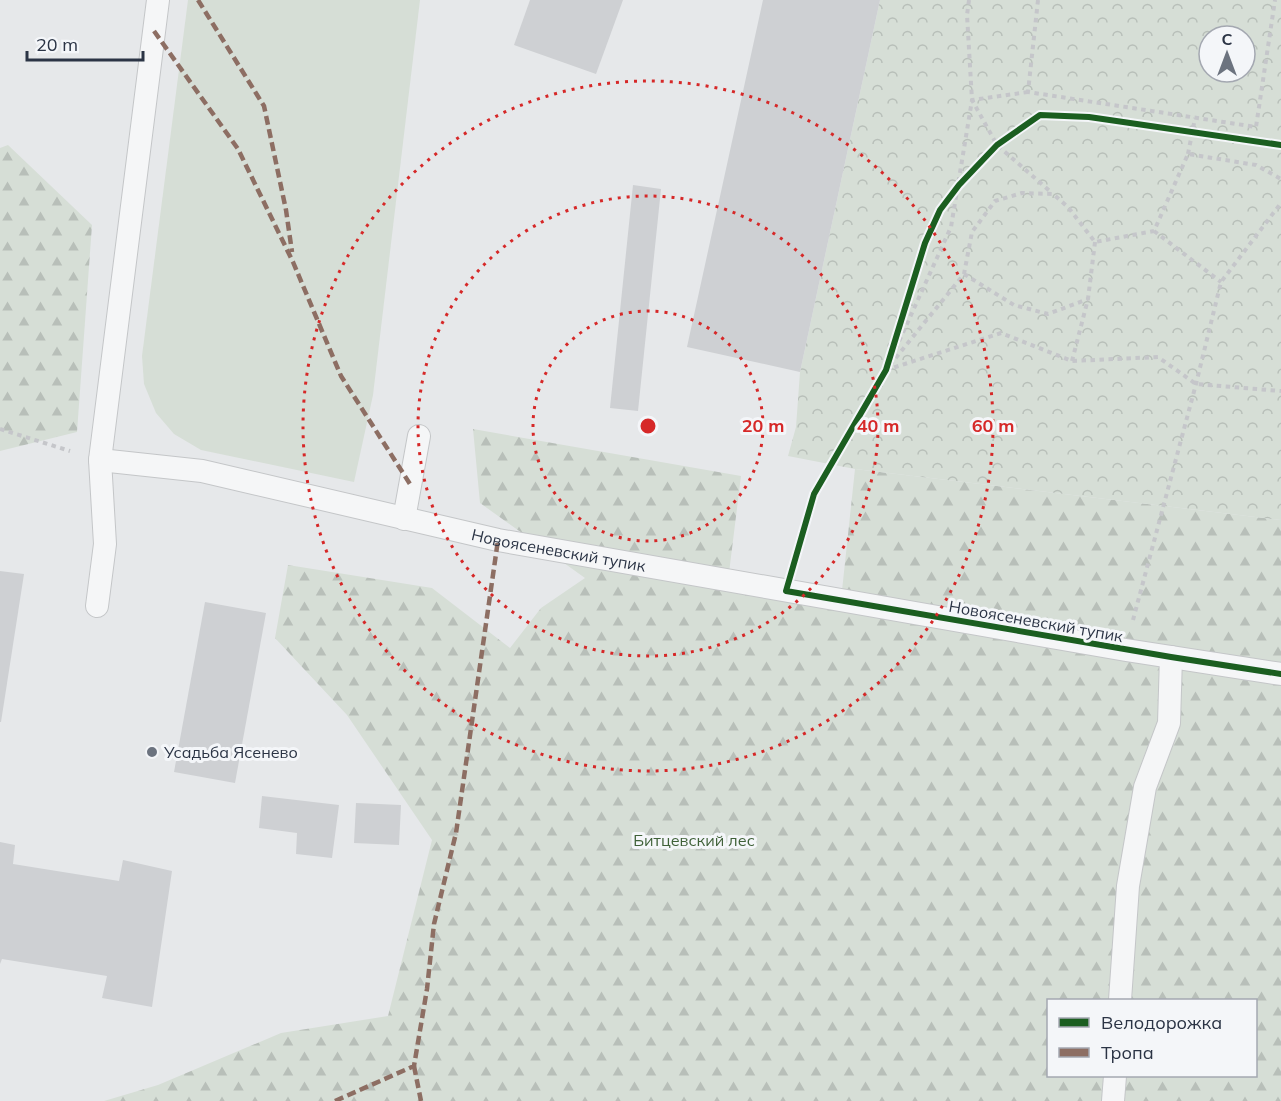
<svg xmlns="http://www.w3.org/2000/svg" width="1281" height="1101" viewBox="0 0 1281 1101" font-family="Mulish,sans-serif">
  <style>
    .grass { fill: #d6ded6 }
    .forest { fill: url(#forest-firs); fill-rule: evenodd }
    .park { fill: url(#park-crowns); fill-rule: evenodd }
    .building { fill: #ced0d3 }
    .lines { fill: none; stroke-linecap: round; stroke-linejoin: round }
    .service-casing { stroke: #c4c6c8; stroke-width: 24 }
    .path { stroke: #c5c6ca; stroke-width: 4; stroke-dasharray: 4.5 4.5; stroke-linecap: butt }
    .service { stroke: #f5f6f7; stroke-width: 22 }
    .quiet { stroke: #8d6e63; stroke-width: 4.5; stroke-dasharray: 9 4.5; stroke-linecap: butt }
    .cycleway-casing { stroke: #f4f6f9; stroke-width: 10 }
    .cycleway { stroke: #1b5e20; stroke-width: 6 }
    .ring { fill: none; stroke: #d62828; stroke-width: 3; stroke-dasharray: 3 6 }
    .poi-dot { fill: #6c737f; stroke: #f4f6f9; stroke-width: 2 }
    .labels { text-anchor: middle; stroke-width: 6; stroke-linejoin: round; paint-order: stroke }
    .street-label { font-size: 16px; fill: #2b3445; stroke: #f4f6f9 }
    .poi-label { font-size: 16px; fill: #2b3445; stroke: #f4f6f9; text-anchor: start }
    .park-label { font-size: 16px; fill: #3f6138; stroke: #f4f6f9 }
    .centre { fill: #d62828; stroke: #f4f6f9; stroke-width: 3 }
    .ring-label { font-size: 18px; text-anchor: middle; font-weight: bold; fill: #d62828; stroke: #f4f6f9; stroke-width: 6; stroke-linejoin: round; paint-order: stroke }
  </style>
  <defs>
    <pattern id="forest-firs" width="22" height="20" patternUnits="userSpaceOnUse" patternTransform="scale(1.5)"><rect width="22" height="20" fill="#d6ded6"/><path d="M5 1l3.5 6h-7zM16 11l3.5 6h-7z" fill="#b8bfb9"/></pattern>
    <pattern id="park-crowns" width="20" height="18" patternUnits="userSpaceOnUse" patternTransform="scale(1.5)"><rect width="20" height="18" fill="#d6ded6"/><path d="M2 6a3 3 0 1 1 6 0M12 15a3 3 0 1 1 6 0" fill="none" stroke="#b8bfb9"/></pattern>
  </defs>
  <rect width="100%" height="100%" fill="#e6e8ea"/>
  <path class="grass" d="M188,0H420L373,395L354,482L201,450L174,434L156,413L144,384L142,356Z"/>
  <g class="forest">
    <path d="M8,145L92,225L77,432L0,451V148Z"/>
    <path d="M473,429L741,476L728,581L841,600L855,469L1281,520V1101H104L158,1085L281,1033L388,1016L432,840L347,715L275,638L288,565L432,588L510,648L541,608L585,578L480,503ZM1048,1000H1256V1076H1048Z"/>
  </g>
  <path class="park" d="M880,0H1281V520L855,469L788,456L796,427L800,372ZM1209,36H1245V72H1209Z"/>
  <g class="building">
    <path d="M530,0H623L596,74L514,45Z"/>
    <path d="M763,0H880L800,372L687,347Z"/>
    <path d="M633,185L661,189L638,411L610,408Z"/>
    <path d="M0,571L24,574L1,722H0Z"/>
    <path d="M205,602L266,613L235,783L174,772Z"/>
    <path d="M262,796L339,805L332,858L296,854L297,833L259,828Z"/>
    <path d="M356,803L401,805L399,845L354,843Z"/>
    <path d="M0,842L15,845L13,864L119,881L123,860L172,871L152,1007L102,998L107,976L2,959L0,964Z"/>
  </g>
  <g class="lines">
    <g class="service-casing">
      <g id="service">
        <path id="s1" d="M100,460L202,471L498,540L1126,650L1281,674"/>
        <path d="M404,519L419,436"/>
        <path d="M97,606L105,544L100,460L158,0"/>
        <path d="M1120,1000L1128,886L1145,787L1169,723L1171,657"/>
        <path d="M1113,1101L1115,1076"/>
      </g>
    </g>
    <g class="path">
      <path d="M969,0L967,15L972,100L997,145L1052,193"/>
      <path d="M1038,0L1028,92L1256,127L1275,0"/>
      <path d="M1028,92L972,100L951,227L886,370L1001,333L1072,361L1158,357L1196,384L1281,391"/>
      <path d="M1188,154L1195,118"/>
      <path d="M1154,231L1221,282"/>
      <path d="M964,274L1014,305L1048,314L1088,299"/>
      <path d="M1072,361L1088,299L1095,242"/>
      <path d="M890,365L964,274L972,232L995,201L1022,193L1053,194L1068,207L1095,242L1154,231L1188,154L1256,165L1281,179"/>
      <path d="M0,429L70,451"/>
      <path d="M1133,620L1196,384L1221,282L1281,203"/>
    </g>
    <use href="#service" class="service"/>
    <g class="quiet">
      <path d="M198,0L264,106L286,210L292,252"/>
      <path d="M154,31L238,149L293,262L341,376L410,484"/>
      <path d="M414,1066L421,1101"/>
      <path d="M335,1101L414,1066L427,989L434,924L456,833L498,540"/>
    </g>
    <g class="cycleway-casing">
      <path id="cycleway" d="M1281,145L1089,117L1040,115L997,145L959,185L940,210L925,243L886,370L814,494L786,591L1171,657L1281,674"/>
    </g>
    <use href="#cycleway" class="cycleway"/>
  </g>
  <g class="ring">
    <circle cx="648" cy="426" r="115"/>
    <circle cx="648" cy="426" r="230"/>
    <circle cx="648" cy="426" r="345"/>
  </g>
  <circle class="poi-dot" cx="152" cy="752" r="6"/>
  <g class="labels">
    <g class="street-label">
      <text dy="6" stroke="none"><textPath href="#s1" startOffset="468">Новоясеневский тупик</textPath></text>
      <text transform="translate(1036 621) rotate(10)" y="6">Новоясеневский тупик</text>
    </g>
    <g class="poi-label">
      <text x="164" y="758">Усадьба Ясенево</text>
    </g>
    <g class="park-label">
      <text x="694" y="846">Битцевский лес</text>
    </g>
  </g>
  <circle cx="648" cy="426" r="9" class="centre"/>
  <g class="ring-label">
    <text x="763" y="432">20 m</text>
    <text x="878" y="432">40 m</text>
    <text x="993" y="432">60 m</text>
  </g>
  <rect x="1047" y="999" width="210" height="78" fill="#f4f6f9" stroke="#a4a8b1" stroke-width="1.5"/>
  <rect x="1059" y="1018" width="30" height="9" fill="#1b5e20" stroke="#a4a8b1" stroke-width="1.5"/>
  <text x="1101" y="1029" font-size="18" fill="#2b3445">Велодорожка</text>
  <rect x="1059" y="1048" width="30" height="9" fill="#8d6e63" stroke="#a4a8b1" stroke-width="1.5"/>
  <text x="1101" y="1059" font-size="18" fill="#2b3445">Тропа</text>
  <g transform="translate(1227 54)"><circle r="28" fill="#f4f6f9" stroke="#a4a8b1" stroke-width="1.5"/>
  <path d="M0-4.5L10 22L0 15L-10 22Z" fill="#6c737f"/>
  <text y="-9" font-size="16" font-weight="bold" text-anchor="middle" fill="#2b3445">С</text>
  </g>
  <path d="M27 51v9h116v-9" fill="none" stroke="#2b3445" stroke-width="3"/>
  <text x="36" y="51" font-size="18" fill="#2b3445" stroke="#f4f6f9" stroke-width="4.5" paint-order="stroke">20 m</text>
</svg>
